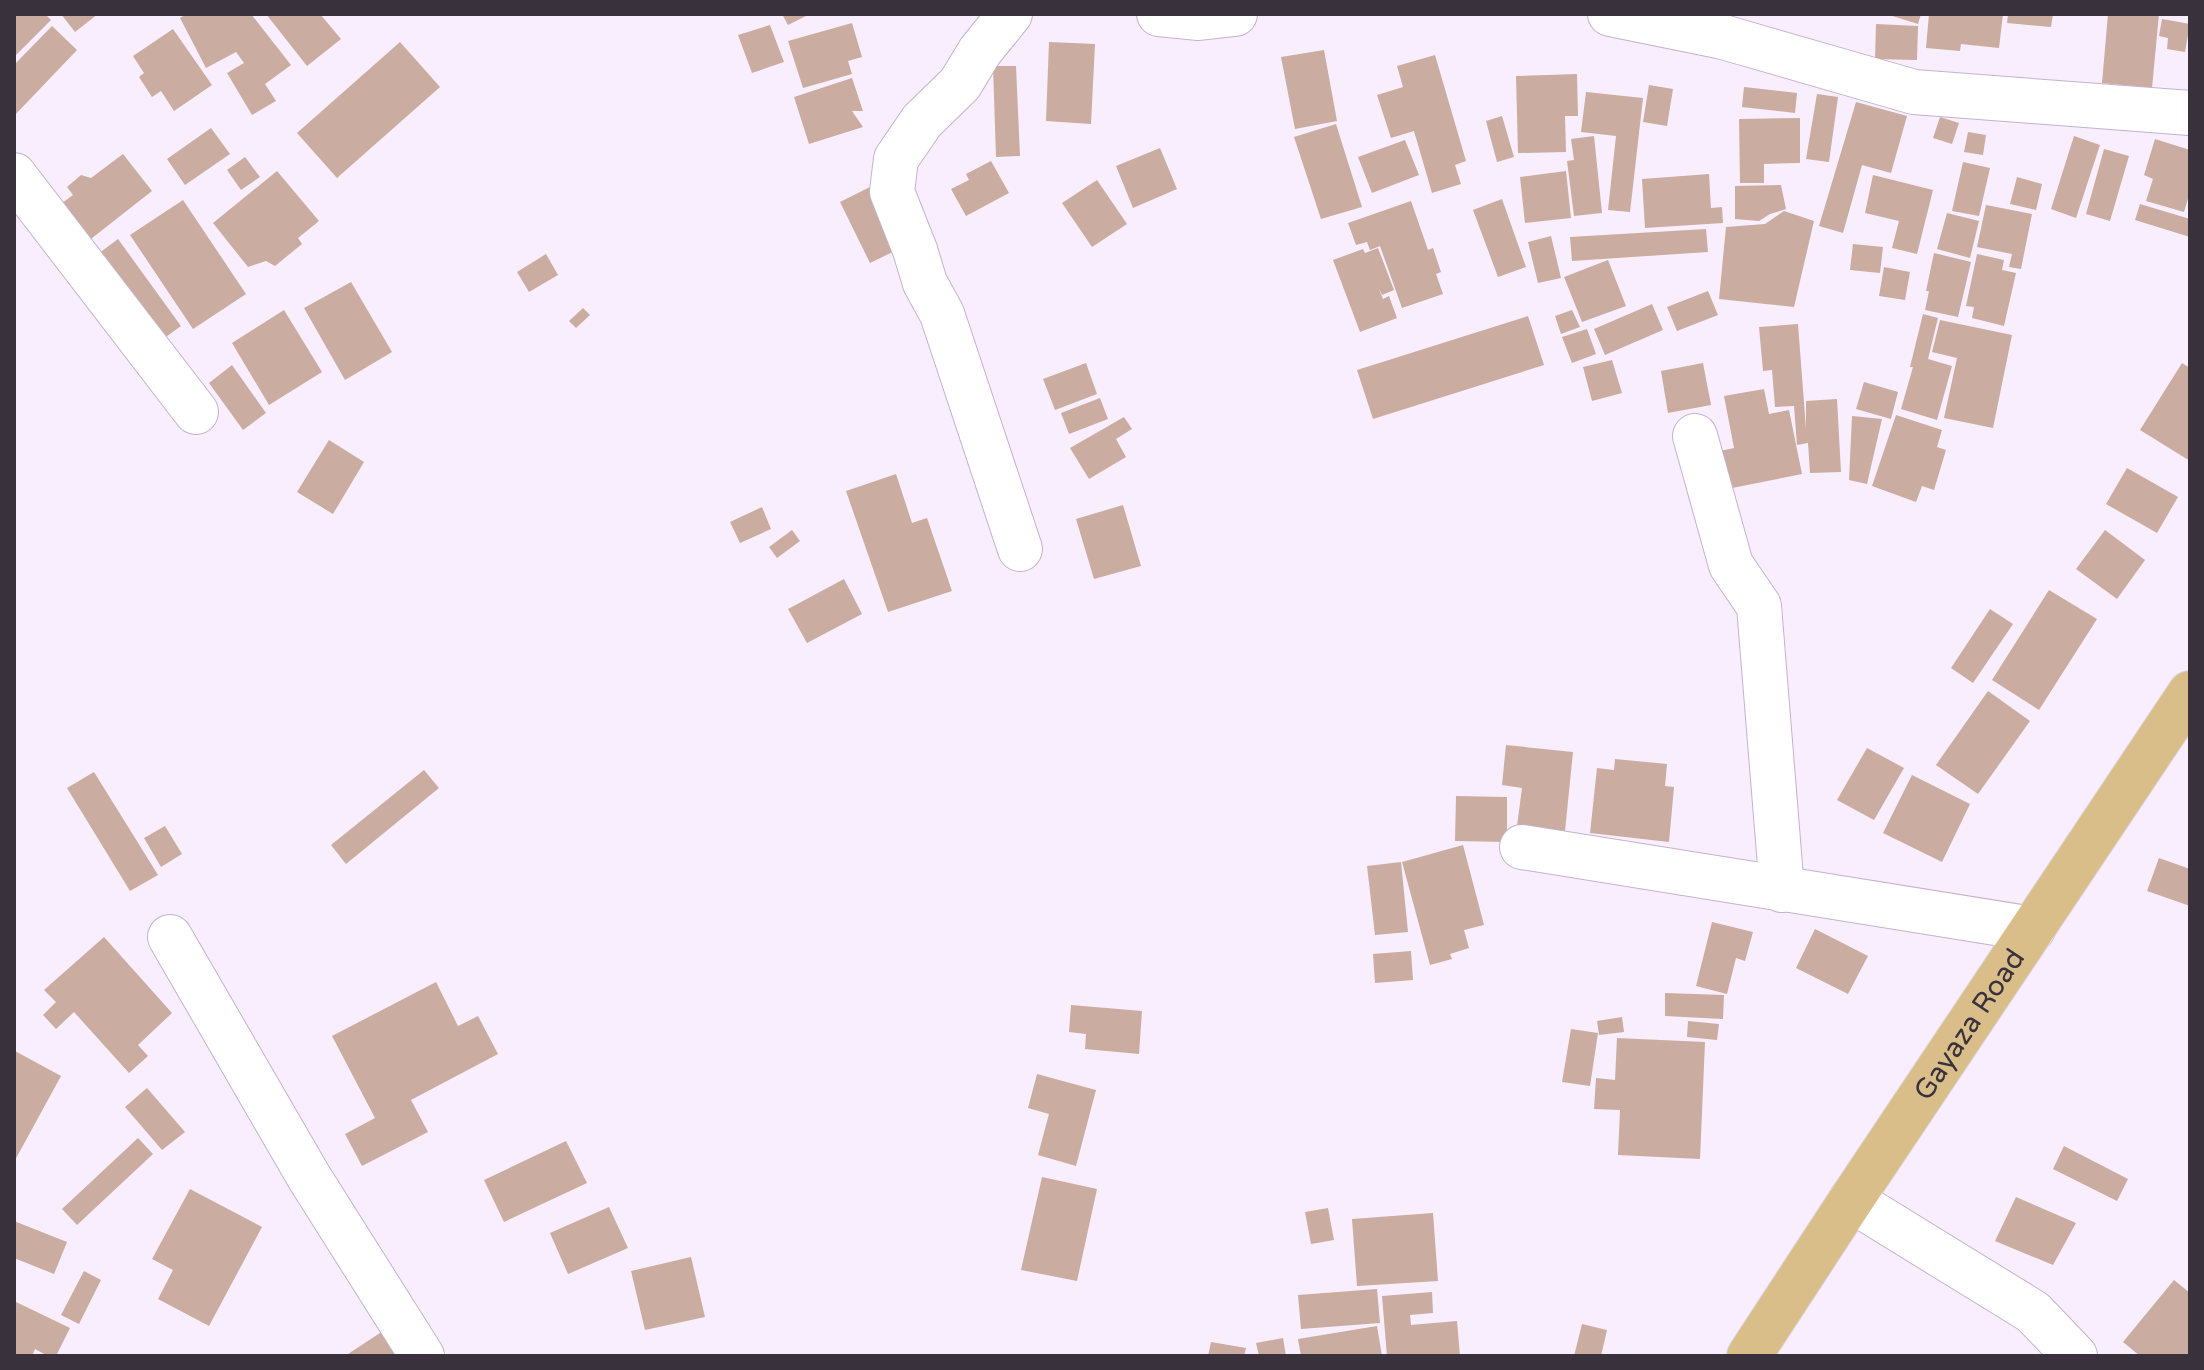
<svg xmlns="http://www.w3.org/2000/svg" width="2204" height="1370" viewBox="0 0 2204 1370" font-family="'Varela Round',sans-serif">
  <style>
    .building { fill: #caaca0 }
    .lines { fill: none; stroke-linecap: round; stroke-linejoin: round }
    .street-casing { stroke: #c4b2cb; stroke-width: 46 }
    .primary-casing { stroke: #d7d6d8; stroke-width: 46 }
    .street { stroke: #fff; stroke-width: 44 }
    .primary { stroke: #d9be89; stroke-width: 44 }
    .labels { text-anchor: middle; stroke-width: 7; stroke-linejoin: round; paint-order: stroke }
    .street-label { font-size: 28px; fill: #39323c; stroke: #f9eefe }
  </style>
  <rect width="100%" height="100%" fill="#f9eefe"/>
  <g class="building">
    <path d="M14,14H45L51,20L14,57Z"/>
    <path d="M61,14H98L75,32Z"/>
    <path d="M187,14H251L291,65L265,84L276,101L252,115L227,73L244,63L236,52L206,68L180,18Z"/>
    <path d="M266,14H320L341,39L307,66Z"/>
    <path d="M782,14H810L788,25Z"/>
    <path d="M1886,14H1921L1918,24Z"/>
    <path d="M1929,14H2003L1999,48L1961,44L1960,51L1926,48Z"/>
    <path d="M2008,14H2053L2051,27L2007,23Z"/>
    <path d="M2108,14H2159L2152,88L2102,83Z"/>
    <path d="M2162,19L2190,24L2185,52L2167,49L2168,38L2159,36Z"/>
    <path d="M852,23L862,57L848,61L852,74L803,88L788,41Z"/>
    <path d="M1876,24L1918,26L1917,60L1875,59Z"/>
    <path d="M770,25L784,62L752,73L738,35Z"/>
    <path d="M52,26L77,50L14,116V65Z"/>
    <path d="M173,29L212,85L174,111L161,91L152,97L139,77L144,73L133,56Z"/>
    <path d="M400,42L440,87L337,178L297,133Z"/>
    <path d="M1049,42L1095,44L1091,124L1046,121Z"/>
    <path d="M1324,50L1337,121L1295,129L1281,57Z"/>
    <path d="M1435,55L1466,161L1455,165L1461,184L1432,193L1414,131L1391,138L1377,95L1403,87L1397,66Z"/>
    <path d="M993,66H1016L1020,156L996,157Z"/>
    <path d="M1577,74L1578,116H1565L1566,152L1518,153L1516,76Z"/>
    <path d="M852,78L863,111H852L863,127L809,144L794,97Z"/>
    <path d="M1649,85L1673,89L1667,126L1643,122Z"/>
    <path d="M1744,87L1797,93L1795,113L1742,107Z"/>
    <path d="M1586,92L1643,98L1630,212L1608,210L1616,136L1581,132Z"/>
    <path d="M1817,94L1838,97L1829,162L1806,159Z"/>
    <path d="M1856,102L1907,116L1891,173L1862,165L1843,233L1819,226Z"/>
    <path d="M1502,116L1514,157L1497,162L1486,121Z"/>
    <path d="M1940,117L1959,123L1952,144L1933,138Z"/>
    <path d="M1800,118V163L1764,164V183H1740L1739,119Z"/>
    <path d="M1336,124L1362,207L1321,219L1294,137Z"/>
    <path d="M211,128L230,154L185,185L167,159Z"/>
    <path d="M1968,132L1986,135L1983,155L1964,152Z"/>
    <path d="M1594,136L1602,213L1574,216L1567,161L1574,160L1571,139Z"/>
    <path d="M2074,136L2100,145L2076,218L2051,209Z"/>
    <path d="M2155,139L2190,150L2188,168H2190V192L2184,212L2146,201L2153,179L2144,175Z"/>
    <path d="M1405,140L1419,175L1372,193L1358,157Z"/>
    <path d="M1160,148L1177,189L1133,208L1116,166Z"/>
    <path d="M2104,149L2129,156L2110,221L2086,214Z"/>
    <path d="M123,154L152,191L87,242L58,206L73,195L67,187L81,175L91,178Z"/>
    <path d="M245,157L260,177L241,190L227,170Z"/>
    <path d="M991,161L1009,193L966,216L951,189L969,180L966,174Z"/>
    <path d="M1963,162L1990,168L1979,216L1952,211Z"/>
    <path d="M277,171L319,221L298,238L302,244L275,266L266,261L248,267L213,223Z"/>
    <path d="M1566,171L1571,218L1525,223L1520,177Z"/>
    <path d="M1709,174L1711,208L1722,207L1723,223L1645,228L1642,179Z"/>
    <path d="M1873,175L1933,190L1917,254L1892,248L1899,221L1865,213Z"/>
    <path d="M2017,177L2042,184L2036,210L2010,204Z"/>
    <path d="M1097,180L1127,224L1092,247L1062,203Z"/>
    <path d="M876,184L907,245L870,263L840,202Z"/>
    <path d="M1781,185L1786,209L1770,214L1759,221L1735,219V186Z"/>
    <path d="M1502,199L1526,267L1498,277L1473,210Z"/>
    <path d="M183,200L246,294L193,329L130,235Z"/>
    <path d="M1411,201L1428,250L1433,248L1441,272L1436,274L1443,294L1402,308L1380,246L1370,250L1367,242L1356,245L1348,223Z"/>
    <path d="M2140,204L2190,219V237L2135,220Z"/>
    <path d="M1986,205L2032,214L2021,269L2009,267L2012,254L1977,247Z"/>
    <path d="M1784,211L1814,221L1794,307L1719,299L1726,227L1765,224Z"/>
    <path d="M1947,213L1979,221L1970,258L1937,249Z"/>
    <path d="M1706,229L1708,252L1572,261L1570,237Z"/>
    <path d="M1551,236L1561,278L1538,283L1528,242Z"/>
    <path d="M118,239L181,326L152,347L90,260Z"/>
    <path d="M1853,244L1883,247L1880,273L1850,270Z"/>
    <path d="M1378,248L1394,290L1382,295L1378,287L1383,299L1389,296L1397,318L1360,332L1333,260L1363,249L1365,253Z"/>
    <path d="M1934,253L1971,262L1958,317L1925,310L1929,291H1926Z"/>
    <path d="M546,254L558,275L529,292L517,272Z"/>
    <path d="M1977,254L2004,260L2002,270L2016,273L2004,326L1972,318L1974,307L1966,306Z"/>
    <path d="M1608,260L1626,306L1582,322L1564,277Z"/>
    <path d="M1884,267L1910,272L1905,300L1879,296Z"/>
    <path d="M351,282L392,352L345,380L304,308Z"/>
    <path d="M1708,291L1718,315L1677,331L1667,307Z"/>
    <path d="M1652,304L1663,330L1605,355L1594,329Z"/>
    <path d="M583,308L590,315L576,328L569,321Z"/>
    <path d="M284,310L322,372L269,405L232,343Z"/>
    <path d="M1572,310L1580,327L1561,334L1555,316Z"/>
    <path d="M1923,314L1938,318L1928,359L1952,366L1937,420L1901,409L1913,367H1910Z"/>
    <path d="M1528,316L1544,365L1373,419L1357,370Z"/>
    <path d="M1940,320L2012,335L1993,428L1944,418L1957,358L1932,352Z"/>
    <path d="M1798,324L1806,429V401L1837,399L1841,472L1810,473L1808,443L1797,445L1794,406L1775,407L1772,370L1763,371L1759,327Z"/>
    <path d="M1587,329L1596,354L1572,363L1562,337Z"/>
    <path d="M1612,360L1622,393L1592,401L1583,367Z"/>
    <path d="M1086,363L1097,394L1055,410L1043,379Z"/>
    <path d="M1703,363L1711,405L1668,413L1661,371Z"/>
    <path d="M2182,363L2190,368V461L2140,430Z"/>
    <path d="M232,365L266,413L243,430L209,383Z"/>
    <path d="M1864,382L1898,392L1891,419L1856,409Z"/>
    <path d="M1764,389L1769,414L1789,410L1802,474L1727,489L1720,451L1734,448L1724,396Z"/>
    <path d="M1100,398L1108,419L1069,434L1061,413Z"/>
    <path d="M1896,415L1942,430L1937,447L1946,450L1934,490L1922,486L1916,502L1872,486Z"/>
    <path d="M1852,416L1882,419L1867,484L1849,480Z"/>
    <path d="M1124,417L1132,429L1116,439L1126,457L1089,479L1070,448Z"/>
    <path d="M329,440L364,462L333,514L297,492Z"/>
    <path d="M2127,468L2178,497L2157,533L2106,504Z"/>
    <path d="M896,474L912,523L927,518L952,591L888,612L846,491Z"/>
    <path d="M1123,505L1141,566L1094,579L1076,519Z"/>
    <path d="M762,507L771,529L740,543L730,522Z"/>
    <path d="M792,530L800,541L777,558L769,547Z"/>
    <path d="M2105,530L2145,560L2117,599L2076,569Z"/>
    <path d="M844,579L862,614L807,643L788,609Z"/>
    <path d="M2049,590L2097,619L2039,710L1992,680Z"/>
    <path d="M1990,609L2013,624L1973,683L1951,668Z"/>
    <path d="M1988,691L2030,721L1978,794L1936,765Z"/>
    <path d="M1506,745L1573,752L1565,831L1517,826L1522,788L1502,785Z"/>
    <path d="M1867,748L1904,768L1874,820L1837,800Z"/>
    <path d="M1615,759L1667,764L1665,786L1674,787L1669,842L1590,833L1597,768L1614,770Z"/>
    <path d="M424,770L439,788L346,864L331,845Z"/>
    <path d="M94,772L158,875L130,891L67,788Z"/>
    <path d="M1912,775L1970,804L1942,862L1883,833Z"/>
    <path d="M1456,796L1507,797V842L1455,841Z"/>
    <path d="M165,826L182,854L161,867L144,838Z"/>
    <path d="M1463,845L1484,925L1464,930L1469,948L1450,954L1452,959L1430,965L1402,862Z"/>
    <path d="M2159,858L2190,869V906L2147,891Z"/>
    <path d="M1401,862L1408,932L1375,935L1367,866Z"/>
    <path d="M1712,922L1753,932L1745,961L1736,958L1727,994L1696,986Z"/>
    <path d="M1815,929L1868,956L1848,994L1796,968Z"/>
    <path d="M104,937L172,1013L138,1045L148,1056L129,1073L74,1012L56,1029L43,1015L56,1002L44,990Z"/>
    <path d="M1411,951L1413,980L1375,983L1373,954Z"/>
    <path d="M436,982L458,1026L478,1016L498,1054L411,1100L428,1132L362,1166L345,1134L375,1118L332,1036Z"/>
    <path d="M1665,993L1724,995L1723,1019L1665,1016Z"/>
    <path d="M1071,1005L1142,1011L1139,1054L1085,1049L1086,1034L1069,1032Z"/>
    <path d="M1622,1017L1624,1032L1599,1035L1597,1021Z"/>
    <path d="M1688,1021L1719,1024L1717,1040L1687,1037Z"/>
    <path d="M1571,1029L1598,1033L1590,1086L1562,1082Z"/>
    <path d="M1617,1038L1705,1042L1700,1159L1618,1155L1620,1110L1594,1109L1596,1078L1615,1080Z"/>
    <path d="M15,1051L61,1076L14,1162V1053Z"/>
    <path d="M1037,1074L1096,1090L1076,1166L1038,1155L1049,1114L1028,1108Z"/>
    <path d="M147,1088L185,1132L162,1150L125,1107Z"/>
    <path d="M138,1138L153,1154L77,1225L62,1209Z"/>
    <path d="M566,1141L587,1183L504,1222L484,1180Z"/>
    <path d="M2064,1146L2128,1179L2117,1201L2053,1169Z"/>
    <path d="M1042,1177L1097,1189L1077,1281L1021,1270Z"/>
    <path d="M190,1189L262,1227L209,1326L158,1299L173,1270L152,1259Z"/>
    <path d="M2016,1197L2076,1223L2053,1265L1995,1241Z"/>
    <path d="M609,1207L628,1248L568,1274L550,1233Z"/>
    <path d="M1328,1208L1334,1240L1311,1244L1305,1212Z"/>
    <path d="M1433,1213L1438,1281L1357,1286L1352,1219Z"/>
    <path d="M14,1221L67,1242L54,1274L14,1258Z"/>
    <path d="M691,1257L705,1317L645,1330L631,1271Z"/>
    <path d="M84,1271L101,1280L79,1324L61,1315Z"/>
    <path d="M2174,1280L2190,1293V1356H2140L2123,1342Z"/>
    <path d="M1377,1289L1380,1323L1301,1329L1298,1295Z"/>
    <path d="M1432,1292L1433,1313L1410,1315L1411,1325L1457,1321L1460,1356H1387L1382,1296Z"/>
    <path d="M14,1301L70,1328L56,1356H48L35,1349L32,1356H14Z"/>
    <path d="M1582,1324L1607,1330L1601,1356H1574Z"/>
    <path d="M1377,1326L1382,1356H1301L1298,1339Z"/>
    <path d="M383,1331L400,1356H345Z"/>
    <path d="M1283,1338L1286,1356H1259L1256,1343Z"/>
    <path d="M1211,1342L1246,1348L1244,1356H1208Z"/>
  </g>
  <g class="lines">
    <g class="street-casing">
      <g id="street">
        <path d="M1010,14L980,51L960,84L922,121L896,159L892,192L915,250L925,283L942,314L1020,549"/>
        <path d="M1159,14L1199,18L1235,14"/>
        <path d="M1610,14L1723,37L1914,92L2190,113"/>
        <path d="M14,175L196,412"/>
        <path d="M1695,436L1731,565L1759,606L1782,890"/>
        <path d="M1522,847L2033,929"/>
        <path d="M170,937L309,1177L422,1356"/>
        <path d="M1851,1200L2033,1312L2075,1356"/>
      </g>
    </g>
    <g class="primary-casing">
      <g id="primary">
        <path id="s1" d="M1749,1356L1851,1200L2190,693"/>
      </g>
    </g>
    <use href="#street" class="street"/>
    <use href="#primary" class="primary"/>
  </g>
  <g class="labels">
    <g class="street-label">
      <text dy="10" stroke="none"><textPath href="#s1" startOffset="398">Gayaza Road</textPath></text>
    </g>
  </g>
  <rect width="2204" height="1370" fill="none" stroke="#39323c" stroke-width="32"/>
</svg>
